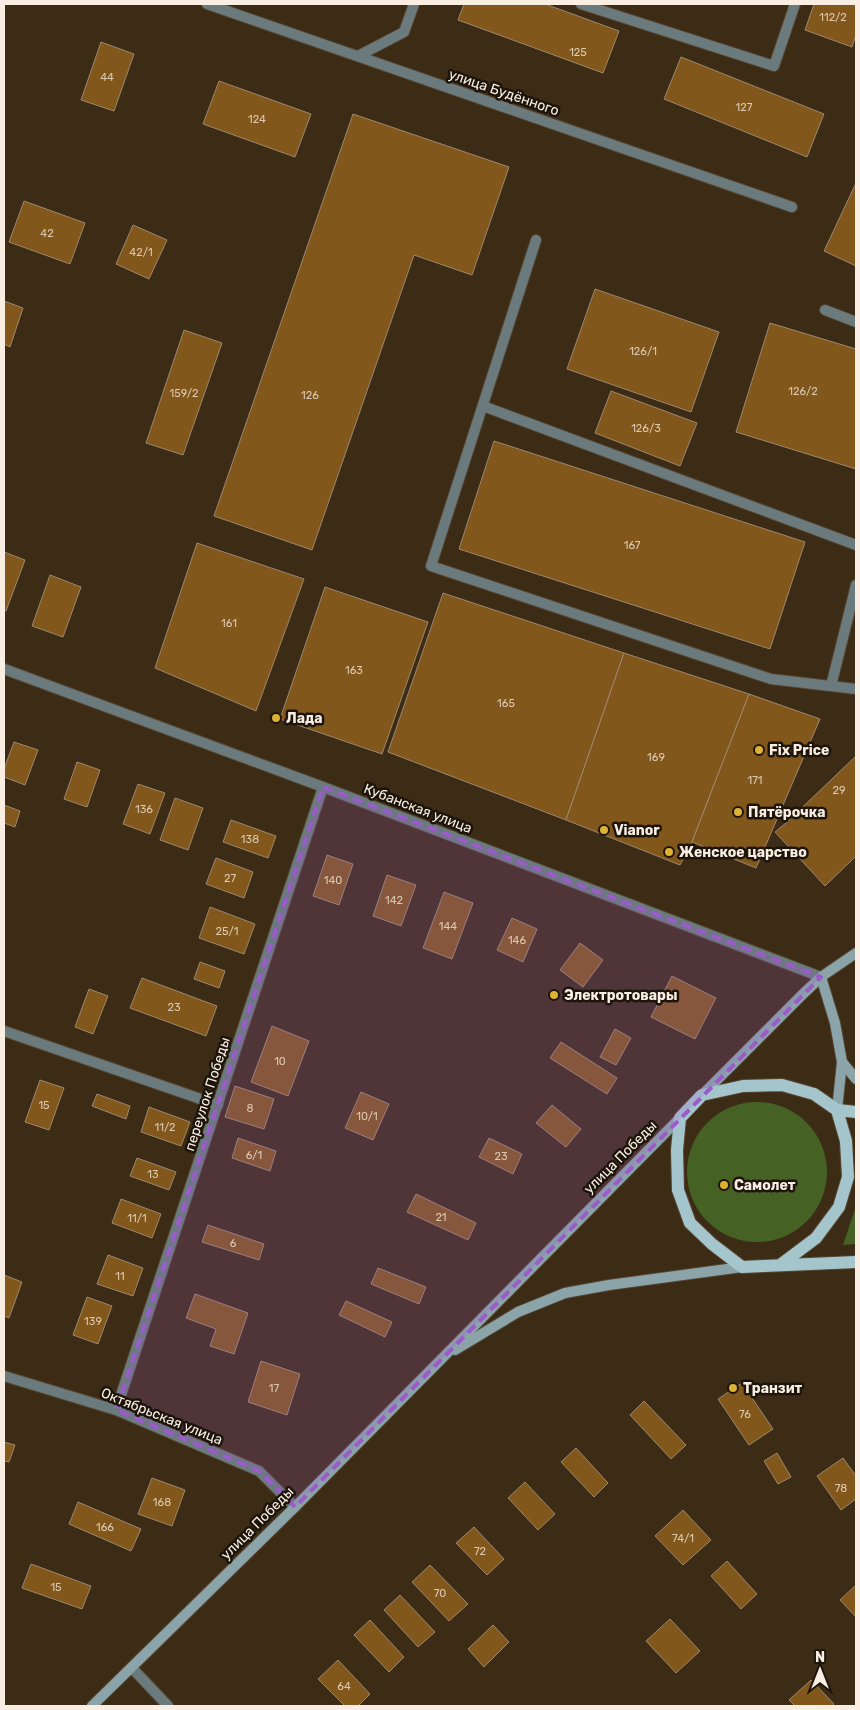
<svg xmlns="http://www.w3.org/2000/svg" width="860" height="1710" viewBox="0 0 860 1710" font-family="Rubik,sans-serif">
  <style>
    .green { fill: #456124 }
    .building { fill: #82571b; stroke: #9d8870 }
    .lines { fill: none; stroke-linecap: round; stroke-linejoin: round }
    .lane-casing { stroke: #564632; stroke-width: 12 }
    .street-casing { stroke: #564632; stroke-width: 12 }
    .secondary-casing { stroke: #564632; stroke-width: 12 }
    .primary-casing { stroke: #564632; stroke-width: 14 }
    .lane { stroke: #6a7a7d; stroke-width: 10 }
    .street { stroke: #6a7a7d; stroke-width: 10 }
    .secondary { stroke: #8ba4aa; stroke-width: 10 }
    .primary { stroke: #a5c5cc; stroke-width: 12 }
    .marked { fill: #9a5cc8; fill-opacity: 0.2; stroke: #9a5cc8; stroke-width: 4; stroke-dasharray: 10 6; stroke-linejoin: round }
    .poi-dot { fill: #ddb133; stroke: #1d150c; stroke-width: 2 }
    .labels { text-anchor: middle; stroke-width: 5; stroke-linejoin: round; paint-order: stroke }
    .number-label { font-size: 11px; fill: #dbc8b0 }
    .street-label { font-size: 14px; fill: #f9eee1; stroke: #1d150c }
    .poi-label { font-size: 14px; font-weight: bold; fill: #f9eee1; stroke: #1d150c; text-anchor: start }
  </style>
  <rect width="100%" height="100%" fill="#3c2b15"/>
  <g class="green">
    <circle cx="757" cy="1172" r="70"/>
    <path d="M856,1206V1244L843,1245Z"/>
  </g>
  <g class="building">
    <path d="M464,4H545L619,31L603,73L458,20Z"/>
    <path d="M814,4H856V35L852,47L805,30Z"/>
    <path d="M101,42L134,54L114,111L81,100Z"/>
    <path d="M681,57L824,114L807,157L664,99Z"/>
    <path d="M219,81L311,114L295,157L203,124Z"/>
    <path d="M353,114L509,167L472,275L414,255L312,550L214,516Z"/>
    <path d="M856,183V266L824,251Z"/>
    <path d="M24,201L85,223L70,264L9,242Z"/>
    <path d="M133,225L167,240L149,279L116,264Z"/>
    <path d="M595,289L719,332L691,412L567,369Z"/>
    <path d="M4,301L23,308L10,347L4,344Z"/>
    <path d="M770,323L856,349V469L736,432Z"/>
    <path d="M184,330L222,343L183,455L146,443Z"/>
    <path d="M611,391L697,423L680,466L595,433Z"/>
    <path d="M494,441L805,542L770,649L459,549Z"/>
    <path d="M197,543L304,579L256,711L155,668Z"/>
    <path d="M4,552L25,560L6,611L4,610Z"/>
    <path d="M50,575L81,587L63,637L32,626Z"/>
    <path d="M325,587L428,622L382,754L280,719Z"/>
    <path d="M443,593L624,653L566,820L388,752Z"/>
    <path d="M624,653L749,694L692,842L680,865L566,820Z"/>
    <path d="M749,694L820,719L756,868L692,842Z"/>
    <path d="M14,742L38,750L25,785L4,777V769Z"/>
    <path d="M856,756V856L825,886L775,832L786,823Z"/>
    <path d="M77,762L100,770L87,807L64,799Z"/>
    <path d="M138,784L165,793L150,834L123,824Z"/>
    <path d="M175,798L203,808L188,850L160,840Z"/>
    <path d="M4,805L20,811L15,827L4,823Z"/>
    <path d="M231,820L276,836L268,858L223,842Z"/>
    <path d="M327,855L353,864L339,905L313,896Z"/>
    <path d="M216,858L253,872L244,898L206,884Z"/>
    <path d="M387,875L416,885L401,926L373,916Z"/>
    <path d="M444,892L473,903L452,959L423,948Z"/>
    <path d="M210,907L255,924L244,954L199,938Z"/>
    <path d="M512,918L537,929L523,962L497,950Z"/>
    <path d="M580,943L603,960L583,987L560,970Z"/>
    <path d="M200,962L225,971L219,988L194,979Z"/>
    <path d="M672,976L716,998L695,1039L651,1017Z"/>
    <path d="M142,978L217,1006L206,1036L130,1008Z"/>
    <path d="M89,989L108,996L93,1034L75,1027Z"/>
    <path d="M272,1026L309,1041L288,1096L251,1082Z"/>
    <path d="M615,1029L631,1038L616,1065L600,1057Z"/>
    <path d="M561,1042L617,1078L607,1094L550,1058Z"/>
    <path d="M40,1080L64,1088L49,1130L25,1122Z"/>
    <path d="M235,1086L274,1099L264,1129L225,1117Z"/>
    <path d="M361,1092L389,1104L373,1140L345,1128Z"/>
    <path d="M97,1094L130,1106L126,1119L92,1106Z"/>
    <path d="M552,1105L581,1129L566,1147L536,1123Z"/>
    <path d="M149,1107L190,1122L181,1146L141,1132Z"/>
    <path d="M238,1138L276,1151L270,1171L232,1158Z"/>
    <path d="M489,1138L522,1154L513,1174L479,1157Z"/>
    <path d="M137,1158L176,1172L169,1190L130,1176Z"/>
    <path d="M416,1194L476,1223L468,1240L407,1212Z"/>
    <path d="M121,1199L161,1214L152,1238L112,1223Z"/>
    <path d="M208,1225L264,1244L259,1260L202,1242Z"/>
    <path d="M108,1255L143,1268L133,1296L97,1284Z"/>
    <path d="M378,1268L426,1287L419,1304L371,1284Z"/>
    <path d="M4,1275L22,1282L9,1318L4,1316Z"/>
    <path d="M195,1294L248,1313L234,1354L210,1346L216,1329L186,1318Z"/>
    <path d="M87,1297L112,1306L98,1344L73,1335Z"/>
    <path d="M346,1301L392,1322L385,1337L339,1315Z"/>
    <path d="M261,1361L300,1374L287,1415L248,1402Z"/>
    <path d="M742,1383L773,1429L749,1445L718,1399Z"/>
    <path d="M644,1401L686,1445L671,1459L630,1415Z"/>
    <path d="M4,1442L15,1445L9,1462L4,1461Z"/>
    <path d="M576,1448L608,1483L594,1497L561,1462Z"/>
    <path d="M777,1453L791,1477L778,1484L764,1461Z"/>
    <path d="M843,1458L856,1476V1499L841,1510L817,1476Z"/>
    <path d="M152,1478L185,1490L172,1526L138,1514Z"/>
    <path d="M525,1482L555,1514L538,1530L508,1498Z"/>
    <path d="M78,1502L141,1529L131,1551L69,1524Z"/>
    <path d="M683,1510L711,1540L683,1565L655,1536Z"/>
    <path d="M474,1527L504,1559L487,1575L456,1543Z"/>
    <path d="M727,1561L757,1594L741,1609L711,1576Z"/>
    <path d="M31,1564L91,1586L82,1609L22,1588Z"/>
    <path d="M430,1565L468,1604L449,1621L412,1582Z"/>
    <path d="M856,1585V1617L840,1600Z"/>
    <path d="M400,1595L435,1632L418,1647L384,1610Z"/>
    <path d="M670,1619L700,1651L676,1673L646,1641Z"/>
    <path d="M370,1620L404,1657L389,1672L354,1635Z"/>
    <path d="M493,1625L509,1642L484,1667L468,1649Z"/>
    <path d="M338,1660L370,1694L358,1706H345L318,1679Z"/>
    <path d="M811,1680L834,1704L832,1706H795L789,1700Z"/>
  </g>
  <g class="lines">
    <g class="lane-casing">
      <g id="lane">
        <path d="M581,4L774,66L795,4"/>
        <path d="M358,56L404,32L414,4"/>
        <path d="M536,240L431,566L771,679L856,689"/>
        <path d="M825,310L856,322"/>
        <path d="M483,406L856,545"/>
        <path d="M831,686L856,585"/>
        <path d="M4,1031L218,1105"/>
      </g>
    </g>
    <g class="street-casing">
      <g id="street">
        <path d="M207,4L792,207"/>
        <path d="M4,669L323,787L821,977"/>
        <path d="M4,1376L116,1410L259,1471L295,1507"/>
        <path d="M116,1410L323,787"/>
        <path d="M132,1668L168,1706"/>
      </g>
    </g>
    <g class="secondary-casing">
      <g id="secondary">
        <path d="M821,977L835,1023L842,1062L837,1110"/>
        <path d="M842,1062L856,1079"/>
        <path d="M702,1095L802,995L821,977L856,953"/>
        <path d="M455,1350L518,1312L565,1293L609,1285L742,1267"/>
        <path d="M92,1706L295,1507L680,1118"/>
      </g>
    </g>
    <g class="primary-casing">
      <g id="primary">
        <path d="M837,1110L856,1112"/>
        <path d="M780,1265L816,1238L839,1207L848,1177L846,1141L837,1110L814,1094L782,1085L743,1086L702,1095L680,1118L677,1150L678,1190L690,1223L712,1244L742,1267L764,1266L856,1262"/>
      </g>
    </g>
    <use href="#lane" class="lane"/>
    <use href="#street" class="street"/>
    <use href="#secondary" class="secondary"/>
    <use href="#primary" class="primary"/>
  </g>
  <path class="marked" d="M323,787L821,977L295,1507L259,1471L116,1410Z"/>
  <g class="poi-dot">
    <circle cx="276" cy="718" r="5"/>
    <circle cx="759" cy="750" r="5"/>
    <circle cx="738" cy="812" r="5"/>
    <circle cx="604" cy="830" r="5"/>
    <circle cx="669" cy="852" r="5"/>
    <circle cx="554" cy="995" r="5"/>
    <circle cx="724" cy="1185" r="5"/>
    <circle cx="733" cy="1388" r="5"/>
  </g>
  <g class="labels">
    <g class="number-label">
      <text x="833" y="21">112/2</text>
      <text x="578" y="56">125</text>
      <text x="107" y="81">44</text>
      <text x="744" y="111">127</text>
      <text x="257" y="123">124</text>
      <text x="47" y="237">42</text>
      <text x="141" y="256">42/1</text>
      <text x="643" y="355">126/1</text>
      <text x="803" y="395">126/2</text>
      <text x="184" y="397">159/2</text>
      <text x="310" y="399">126</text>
      <text x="646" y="432">126/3</text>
      <text x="632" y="549">167</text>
      <text x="229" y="627">161</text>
      <text x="354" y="674">163</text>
      <text x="506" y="707">165</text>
      <text x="656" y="761">169</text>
      <text x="755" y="784">171</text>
      <text x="839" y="794">29</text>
      <text x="144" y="813">136</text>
      <text x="250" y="843">138</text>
      <text x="230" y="882">27</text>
      <text x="333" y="884">140</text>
      <text x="394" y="904">142</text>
      <text x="448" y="930">144</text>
      <text x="227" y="935">25/1</text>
      <text x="517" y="944">146</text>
      <text x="174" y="1011">23</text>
      <text x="280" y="1065">10</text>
      <text x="44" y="1109">15</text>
      <text x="250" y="1112">8</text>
      <text x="367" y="1120">10/1</text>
      <text x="165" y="1131">11/2</text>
      <text x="254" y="1159">6/1</text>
      <text x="501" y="1160">23</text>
      <text x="153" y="1178">13</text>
      <text x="441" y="1221">21</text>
      <text x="137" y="1222">11/1</text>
      <text x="233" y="1247">6</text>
      <text x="120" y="1280">11</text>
      <text x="93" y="1325">139</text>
      <text x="274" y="1392">17</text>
      <text x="745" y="1418">76</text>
      <text x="841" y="1492">78</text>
      <text x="162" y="1506">168</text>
      <text x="105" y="1531">166</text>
      <text x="683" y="1542">74/1</text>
      <text x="480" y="1555">72</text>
      <text x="56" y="1591">15</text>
      <text x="440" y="1597">70</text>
      <text x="344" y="1690">64</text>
    </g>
    <g class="street-label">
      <text transform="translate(504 92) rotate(19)" y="5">улица Будённого</text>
      <text transform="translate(418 808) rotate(21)" y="5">Кубанская улица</text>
      <text transform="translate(207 1094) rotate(-72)" y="5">переулок Победы</text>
      <text transform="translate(620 1157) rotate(-45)" y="5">улица Победы</text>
      <text transform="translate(162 1416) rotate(22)" y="5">Октябрьская улица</text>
      <text transform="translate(257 1523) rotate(-45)" y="5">улица Победы</text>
    </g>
    <g class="poi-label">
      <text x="286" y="723">Лада</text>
      <text x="769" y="755">Fix Price</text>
      <text x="748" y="817">Пятёрочка</text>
      <text x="614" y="835">Vianor</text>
      <text x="679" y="857">Женское царство</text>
      <text x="564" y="1000">Электротовары</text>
      <text x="734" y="1190">Самолет</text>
      <text x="743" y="1393">Транзит</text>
    </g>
  </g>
  <rect width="860" height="1710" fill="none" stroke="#f9eee1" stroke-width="10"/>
  <g transform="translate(820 1670)" stroke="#1d150c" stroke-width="4" paint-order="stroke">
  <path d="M0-4L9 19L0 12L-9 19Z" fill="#f9eee1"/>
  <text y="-8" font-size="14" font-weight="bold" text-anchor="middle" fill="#f9eee1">N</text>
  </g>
</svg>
